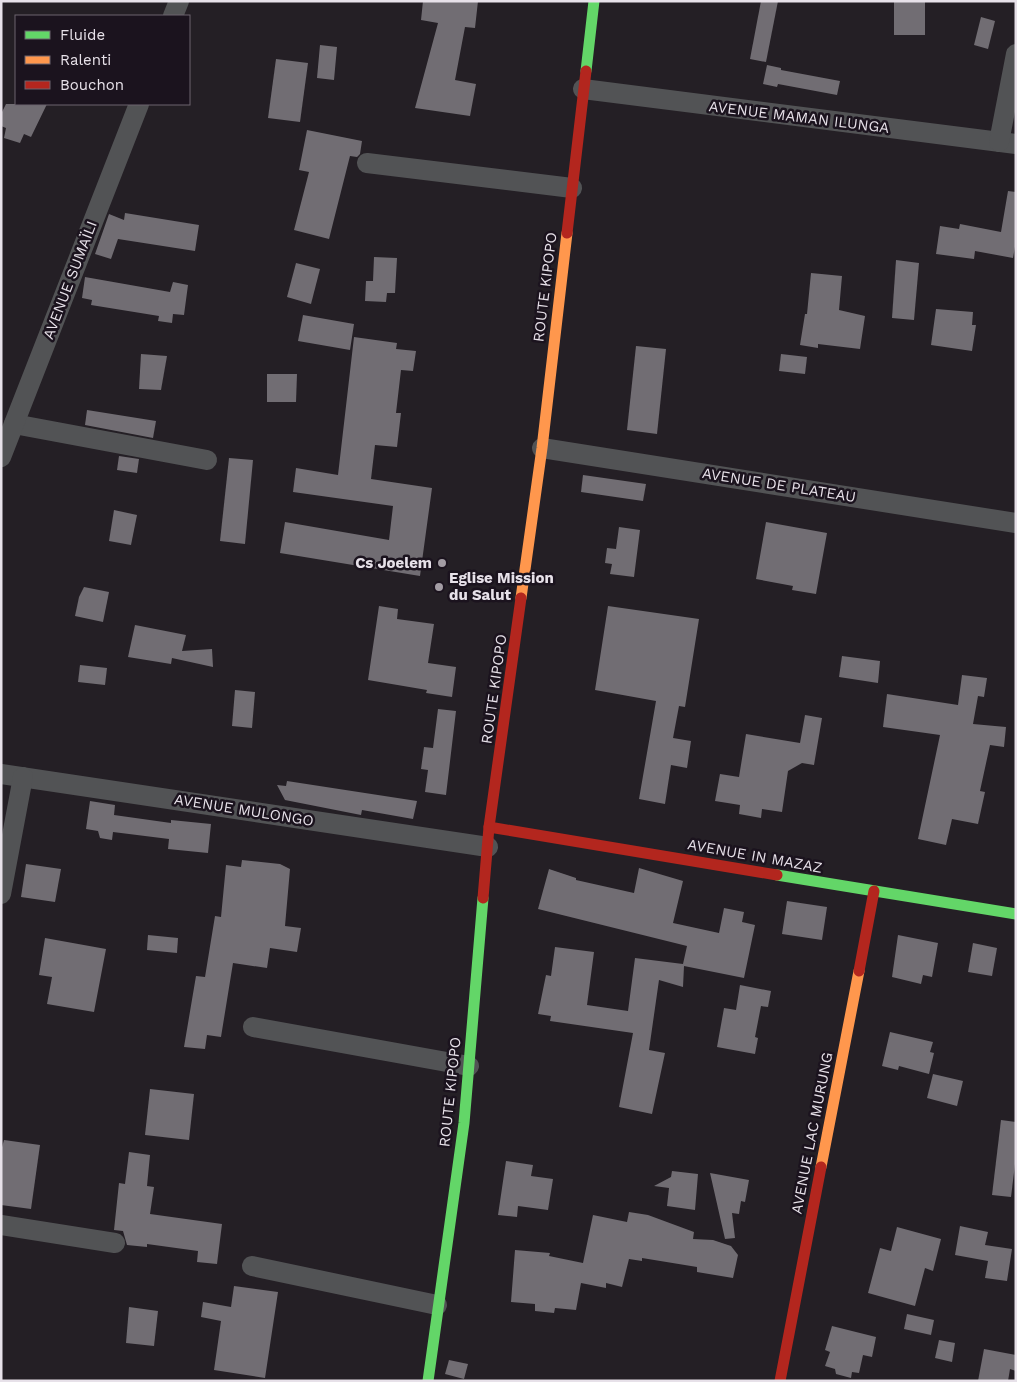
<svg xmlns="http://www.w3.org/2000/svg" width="1017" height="1382" viewBox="0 0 1017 1382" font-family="'Work Sans',sans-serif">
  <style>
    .building { fill: #716d73 }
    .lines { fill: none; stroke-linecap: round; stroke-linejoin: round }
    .street { stroke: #525355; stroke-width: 20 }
    .fast { stroke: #63d668; stroke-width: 11 }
    .slow { stroke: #ff974d; stroke-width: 11 }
    .jam { stroke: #b3261e; stroke-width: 11 }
    .poi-dot { fill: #a39da4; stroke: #1b131e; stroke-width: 2 }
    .labels { text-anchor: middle; stroke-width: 5; stroke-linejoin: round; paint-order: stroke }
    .street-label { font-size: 15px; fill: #e7e1e9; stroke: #1b131e }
    .poi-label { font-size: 15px; font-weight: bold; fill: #e7e1e9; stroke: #1b131e; text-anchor: end }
  </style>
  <rect width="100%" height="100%" fill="#241f25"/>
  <g class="building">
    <path d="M423,1H478L475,28L465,27L455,80L476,84L470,116L415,108L438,23L421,20Z"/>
    <path d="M761,1H778L766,62L750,59Z"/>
    <rect x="894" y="1" width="31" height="34"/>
    <path d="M981,17L995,21L988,49L974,45Z"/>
    <path d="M320,45L337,47L334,80L317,78Z"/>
    <path d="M276,59L308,63L300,122L268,118Z"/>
    <path d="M767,65L781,68V70L840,81L837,95L778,84L777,87L763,84Z"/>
    <path d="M6,104H47L31,137L24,134L20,143L4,138L6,128L1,126V114Z"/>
    <path d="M307,130L362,141L360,154L357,157L350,156L329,239L294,230L309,172L299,170Z"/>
    <path d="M1008,191L1016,192V241L1013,258L975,251L974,259L936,254L940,226L959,229L960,224L1001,232Z"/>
    <path d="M125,213L199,225L195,251L118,239L111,259L95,254L109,214L124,220Z"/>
    <path d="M374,257L397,258L395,293H387L386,302L365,301L366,281H373Z"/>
    <path d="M896,260L919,263L914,320L892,318Z"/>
    <path d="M296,263L320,269L311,304L287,297Z"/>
    <path d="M811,273L842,276L839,310L865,316L860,349L818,344V348L800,345L805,314H807Z"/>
    <path d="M85,277L170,292L173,282L188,285L184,315L173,314L172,323L158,321L159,316L91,305L92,300L82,298Z"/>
    <path d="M936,309L973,312L972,325H976L972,351L931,345Z"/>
    <path d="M303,315L354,324L350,350L298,341Z"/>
    <path d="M354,337L397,343L396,349L416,351L413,371L401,370L396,413H401L397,447L375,445L371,479L432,488L420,576L280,553L285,522L389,540L393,506L293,492L296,468L338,475Z"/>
    <path d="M636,346L666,349L657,434L627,430Z"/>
    <path d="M141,354L167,356L161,390L139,389Z"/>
    <path d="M781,354L807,357L805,374L779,371Z"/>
    <path d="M267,374H297L296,402H267Z"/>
    <path d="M87,410L156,421L153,438L85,425Z"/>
    <path d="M119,456L139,459L137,473L117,470Z"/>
    <path d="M229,458L253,460L245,544L220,541Z"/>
    <path d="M583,475L646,484L643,501L581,492Z"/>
    <path d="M114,510L137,515L131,545L109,541Z"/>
    <path d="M766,522L827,533L816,594L792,590L793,586L756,579Z"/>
    <path d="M619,527L640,530L634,577L610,574L612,564L605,563L607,548L616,549Z"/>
    <path d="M84,587L109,592L103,622L75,616L79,597Z"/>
    <path d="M379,606L398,609L397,619L434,624L428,663L456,667L452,697L426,693L427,690L368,680Z"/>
    <path d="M608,606L699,619L685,707L679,706L673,738L691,741L687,768L671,765L665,804L639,799L656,701L595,690Z"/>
    <path d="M135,625L186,635L182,651L212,649L213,667L172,658L171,664L128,657Z"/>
    <path d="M842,656L880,661L878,683L839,677Z"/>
    <path d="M80,665L107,668L105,685L78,682Z"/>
    <path d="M962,675L987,678L984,697L978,696L973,724L1006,727L1004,747L990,745L980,791L985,792L978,824L952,819L946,845L918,839L940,735L883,727L887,694L958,705Z"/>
    <path d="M235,690L255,692L252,728L232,726Z"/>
    <path d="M438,709L456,711L446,795L425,792L428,770L421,769L424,747L433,748Z"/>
    <path d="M805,715L822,718L814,765L802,763L788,771L782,812L762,809L761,818L739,814L740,805L715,801L720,774L739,777L746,734L800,743Z"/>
    <path d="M287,781L417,801L413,819L362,810L361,815L285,800L277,785L286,786Z"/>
    <path d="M90,801L115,805L114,815L171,823V820L211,824L208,853L168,849L169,839L113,832L112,840L100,838L98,831L86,829Z"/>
    <path d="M242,860L280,864L290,869L285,926L301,928L297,952L270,948L267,968L233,963L221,1037L207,1035L205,1049L184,1047L196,976L205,977L215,916L221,917L226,865L241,867Z"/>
    <path d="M26,864L61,869L55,902L21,897Z"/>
    <path d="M639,868L683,881L673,923L719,933L724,908L744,912L742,922L755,925L744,978L684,966L683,987L659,980L649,1050L665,1053L652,1114L619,1107L633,1033L550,1021L551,1016L538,1014L546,975L551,976L555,947L594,952L587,1005L628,1011L635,958L683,964L687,946L538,909L549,869L576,878V880L634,893Z"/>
    <path d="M787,901L827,907L822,940L782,934Z"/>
    <path d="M148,935L178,938L177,953L147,950Z"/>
    <path d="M898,935L938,943L932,977L923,975L921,984L892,977Z"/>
    <path d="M45,938L106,949L94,1012L47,1004L52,977L39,975Z"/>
    <path d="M973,943L997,948L992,976L968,972Z"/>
    <path d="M740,985L771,991L768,1007L761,1006L755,1037L758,1038L755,1054L717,1047L724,1008L736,1010Z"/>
    <path d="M890,1032L933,1042L930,1052L934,1053L929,1074L899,1066L898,1070L882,1066Z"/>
    <path d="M933,1074L963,1081L957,1106L927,1098Z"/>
    <path d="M150,1089L194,1094L189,1140L145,1135Z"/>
    <path d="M1001,1120L1016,1122V1156L1011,1197L992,1195Z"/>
    <path d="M4,1140L40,1145L31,1209L1,1205V1151Z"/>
    <path d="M129,1152L150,1155L147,1186L154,1187L150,1214L222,1224L217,1264L197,1262L198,1251L147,1244V1247L127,1245L123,1231L114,1230L119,1183L125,1184Z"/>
    <path d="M506,1161L533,1165L531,1176L553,1179L548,1210L518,1206L517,1217L498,1215Z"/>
    <path d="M672,1171L698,1174L695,1210L667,1206L669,1188L654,1186L671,1177Z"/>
    <path d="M710,1173L749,1180L745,1202L741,1201L739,1214L732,1213L735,1238L725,1239Z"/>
    <path d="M629,1212L648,1215L694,1232L693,1239L713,1240L731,1246L738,1255L733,1278L697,1272V1267L642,1258V1261L629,1259L622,1287L606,1283V1288L581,1283L576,1310L555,1308L554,1313L535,1311V1304L511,1302L515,1250L550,1253L549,1256L583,1263L593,1215L627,1222Z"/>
    <path d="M960,1226L988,1232L985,1245L1012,1249L1007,1281L985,1278L988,1261L955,1255Z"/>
    <path d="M897,1227L941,1239L933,1271L925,1268L915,1306L868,1293L880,1248L891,1251Z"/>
    <path d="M234,1286L278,1292L265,1378L214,1370L221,1321L201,1317L203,1302L231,1307Z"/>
    <path d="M129,1307L158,1311L154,1346L126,1343Z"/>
    <path d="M907,1314L934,1320L931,1335L904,1329Z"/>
    <path d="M832,1326L876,1337L872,1357L863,1355L859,1373L852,1372L851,1378L836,1374L835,1369L825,1366L830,1352L825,1350Z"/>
    <path d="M939,1340L955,1343L952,1362L935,1358Z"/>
    <path d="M984,1349L1016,1355V1371L1010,1369L1008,1381H978Z"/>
    <path d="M449,1360L468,1364L464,1379L445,1374Z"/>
  </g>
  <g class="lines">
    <g class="street">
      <path d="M173,16L179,1"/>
      <path d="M583,89L1016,144"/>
      <path d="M999,142L1016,54"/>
      <path d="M367,163L572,188"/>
      <path d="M14,424L207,460"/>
      <path d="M542,448L1016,523"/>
      <path d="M1,457L139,104"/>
      <path d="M1,774L488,847"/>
      <path d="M1,894L23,777"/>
      <path d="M253,1027L469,1066"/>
      <path d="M1,1225L115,1243"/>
      <path d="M252,1266L437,1305"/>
    </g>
    <g class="fast">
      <path d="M586,71L594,1"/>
      <path d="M777,875L1016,914"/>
      <path d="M428,1381L464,1123L483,898"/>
    </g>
    <g class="slow">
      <path d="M521,598L542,448L567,233"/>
      <path d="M821,1167L859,971"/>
    </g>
    <g class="jam">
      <path d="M567,233L586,71"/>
      <path d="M489,827L777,875"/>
      <path d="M483,898L489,827L521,598"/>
      <path d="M859,971L874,891"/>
      <path d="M780,1381L821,1167"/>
    </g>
  </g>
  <g class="poi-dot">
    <circle cx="442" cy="563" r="5"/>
    <circle cx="439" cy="587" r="5"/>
  </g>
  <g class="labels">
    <g class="street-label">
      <text transform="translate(799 117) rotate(7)" y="5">AVENUE MAMAN ILUNGA</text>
      <text transform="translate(70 280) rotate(-69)" y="5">AVENUE SUMAÏLI</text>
      <text transform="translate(545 287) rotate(-83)" y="5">ROUTE KIPOPO</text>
      <text transform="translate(779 485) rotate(9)" y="5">AVENUE DE PLATEAU</text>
      <text transform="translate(494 689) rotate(-82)" y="5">ROUTE KIPOPO</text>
      <text transform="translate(244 810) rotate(9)" y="5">AVENUE MULONGO</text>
      <text transform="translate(755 856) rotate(10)" y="5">AVENUE IN MAZAZ</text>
      <text transform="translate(450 1092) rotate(-84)" y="5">ROUTE KIPOPO</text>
      <text transform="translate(812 1133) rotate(-79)" y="5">AVENUE LAC MURUNG</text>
    </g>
    <g class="poi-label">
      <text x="432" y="568">Cs Joelem</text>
      <text x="449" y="583" text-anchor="start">Eglise Mission<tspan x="449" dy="17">du Salut</tspan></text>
    </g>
  </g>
  <rect width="1017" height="1382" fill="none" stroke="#e7e1e9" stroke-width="5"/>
  <rect x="15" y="15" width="175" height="90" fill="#1b131e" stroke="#6d656f"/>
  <rect x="25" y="31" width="25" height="8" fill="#63d668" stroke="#6d656f"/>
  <text x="60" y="40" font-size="15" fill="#e7e1e9">Fluide</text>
  <rect x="25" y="56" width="25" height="8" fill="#ff974d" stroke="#6d656f"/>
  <text x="60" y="65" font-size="15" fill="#e7e1e9">Ralenti</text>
  <rect x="25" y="81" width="25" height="8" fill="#b3261e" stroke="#6d656f"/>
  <text x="60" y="90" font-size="15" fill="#e7e1e9">Bouchon</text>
</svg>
